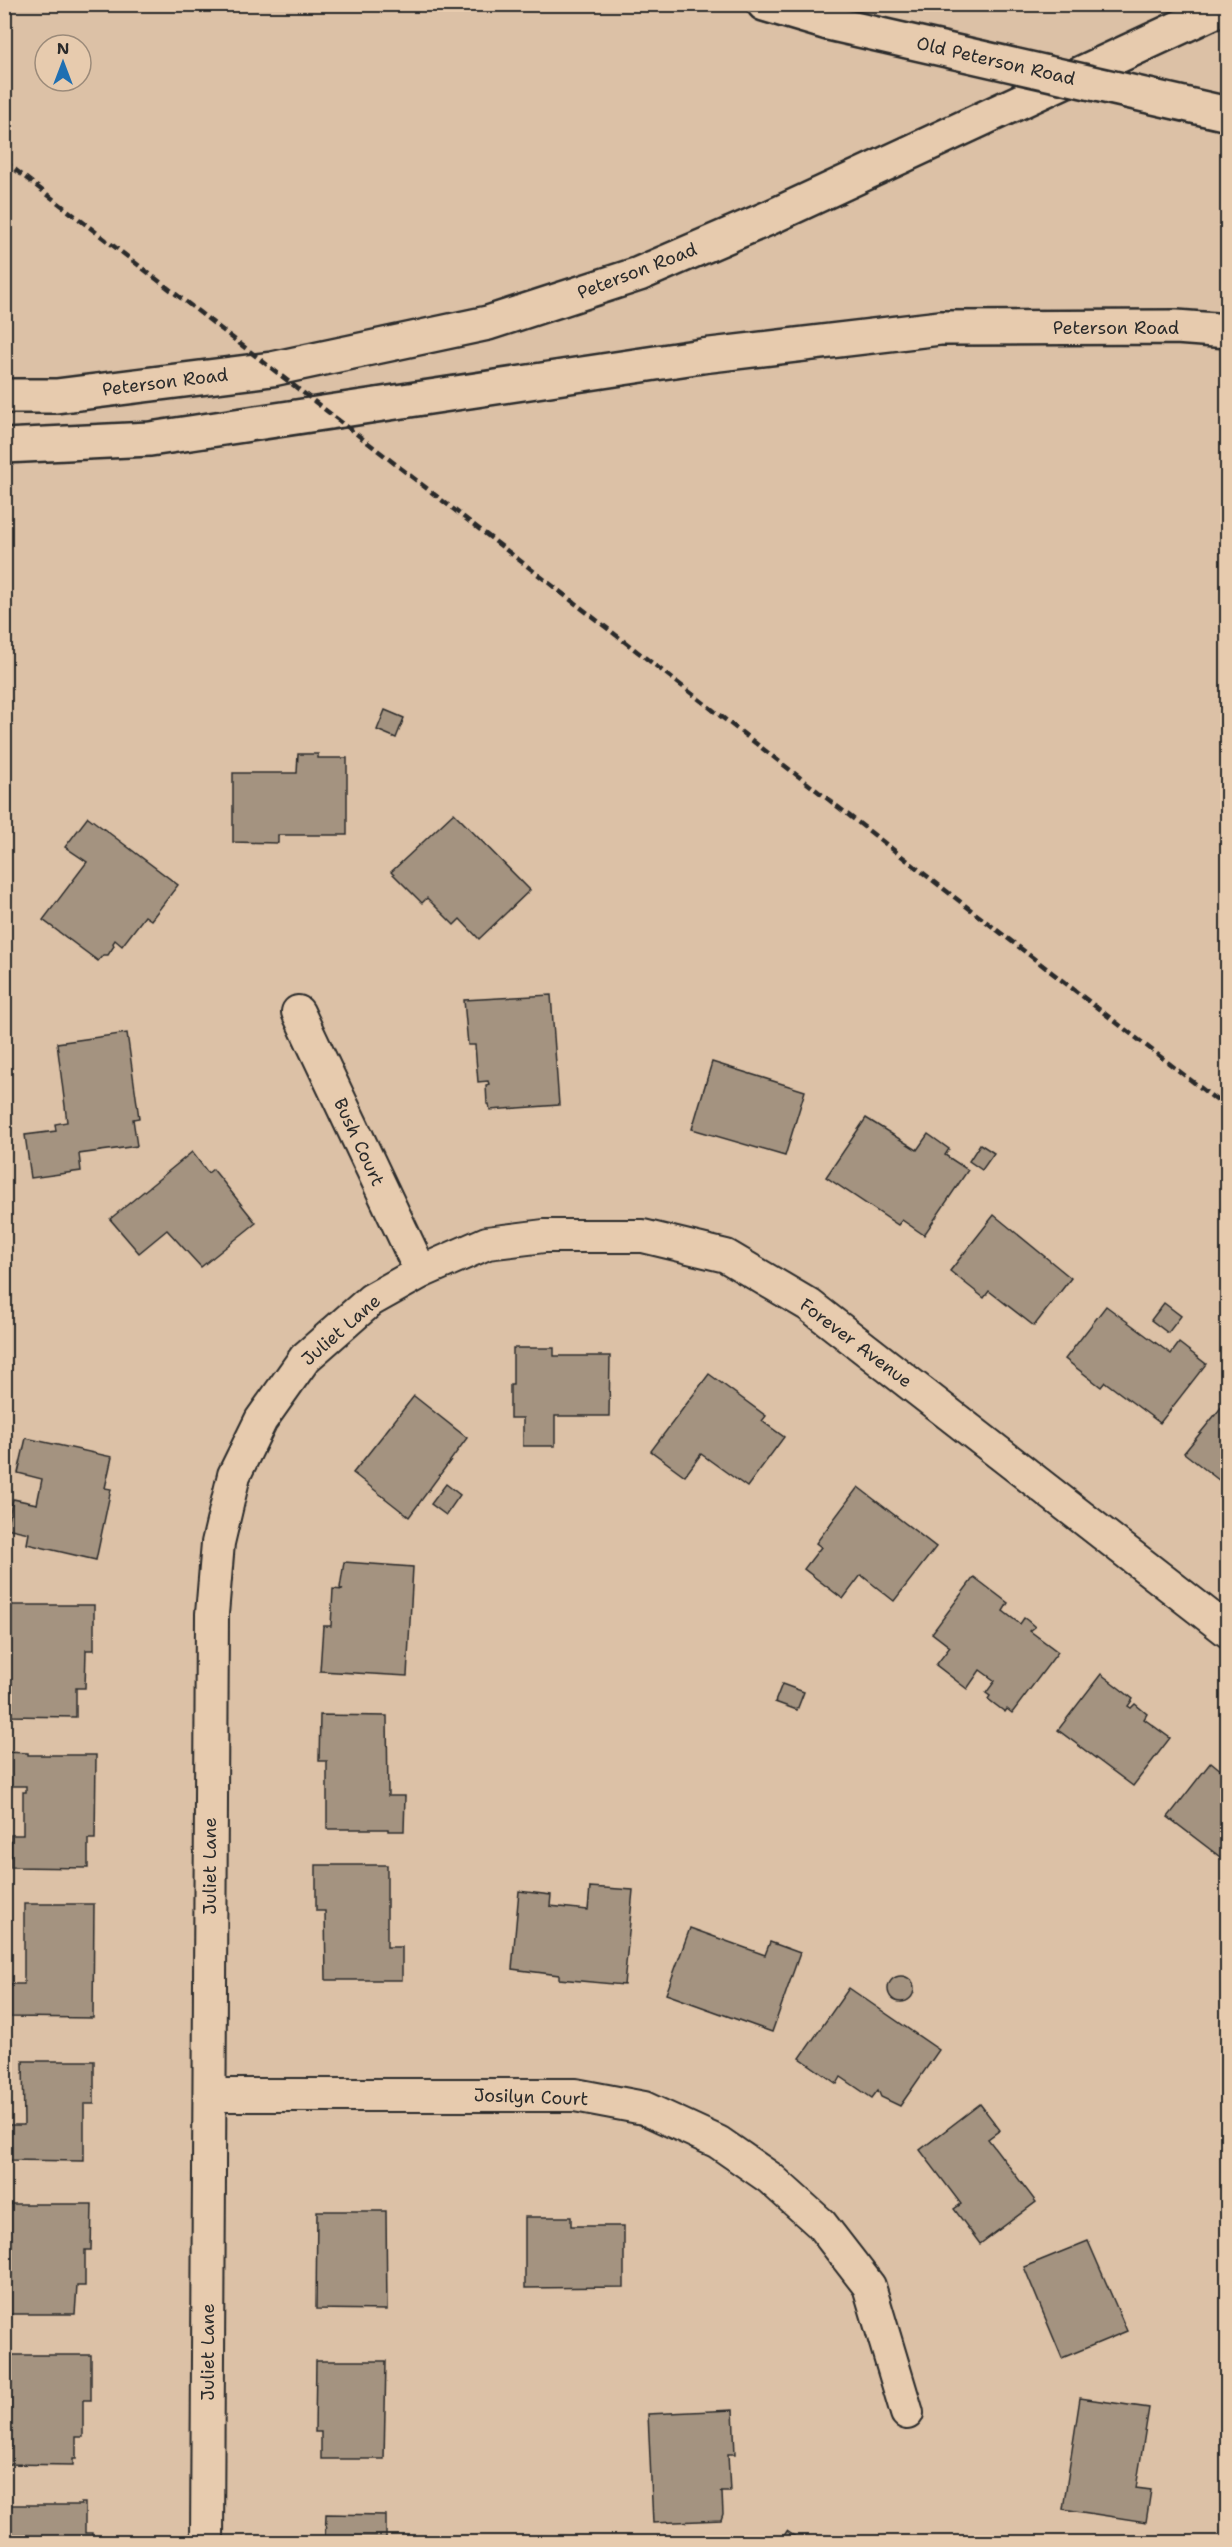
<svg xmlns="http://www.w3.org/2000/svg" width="1232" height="2547" viewBox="0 0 1232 2547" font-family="'Shantell Sans',sans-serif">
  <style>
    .building { fill: #a49380; stroke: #2b2b2b; stroke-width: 1.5 }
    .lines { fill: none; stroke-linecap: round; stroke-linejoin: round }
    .street-casing { stroke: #2b2b2b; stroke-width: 36 }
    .secondary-casing { stroke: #2b2b2b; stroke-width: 38 }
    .primary-casing { stroke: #2b2b2b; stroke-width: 38 }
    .street { stroke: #e7cbae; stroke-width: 32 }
    .secondary { stroke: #e7cbae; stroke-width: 33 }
    .primary { stroke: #e7cbae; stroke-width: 33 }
    .rail { stroke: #2b2b2b; stroke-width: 4.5; stroke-dasharray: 9 4.5; stroke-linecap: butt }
    .primary-bridge-casing { stroke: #2b2b2b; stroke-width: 38; stroke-linecap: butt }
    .primary-bridge { stroke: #e7cbae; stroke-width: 33 }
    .labels { text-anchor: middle; stroke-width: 4.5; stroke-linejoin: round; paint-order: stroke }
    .street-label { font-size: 18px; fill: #2b2b2b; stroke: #e7cbae }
  </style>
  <rect width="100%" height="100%" fill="#dcc1a6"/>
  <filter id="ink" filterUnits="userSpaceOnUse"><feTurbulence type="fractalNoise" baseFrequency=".0167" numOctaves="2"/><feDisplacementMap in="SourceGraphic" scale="12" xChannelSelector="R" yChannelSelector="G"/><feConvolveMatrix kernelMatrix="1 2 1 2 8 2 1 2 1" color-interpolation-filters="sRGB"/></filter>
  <g filter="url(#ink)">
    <g class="building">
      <path d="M385,710L404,718L396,738L377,730Z"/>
      <path d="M298,754H318V758H347V835H278V843L233,842V773H297Z"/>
      <path d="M454,813L530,890L479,939L460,919L454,925L427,898L422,903L391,872Z"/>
      <path d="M88,817L178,885L151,920L145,916L122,946L115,940L113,943L114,946L108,955H103L98,961L43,920L87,862L65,847Z"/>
      <path d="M551,995L559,1105L490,1110L489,1104H487L486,1085L489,1084L488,1081L478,1082L475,1045H468L464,1000Z"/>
      <path d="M127,1033L139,1118L133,1119L137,1146L79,1154L81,1171L31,1178L25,1135L56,1131L55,1124L67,1122L57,1043Z"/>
      <path d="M712,1062L805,1091L785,1156L692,1129Z"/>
      <path d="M866,1118L917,1150L928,1134L949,1149L945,1155L968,1170L924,1235L902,1220L898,1225L826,1177Z"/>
      <path d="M980,1144L994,1153L982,1170L969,1161Z"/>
      <path d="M192,1152L208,1173L213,1169L256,1223L201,1267L167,1230L139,1253L110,1219Z"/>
      <path d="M994,1215L1071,1278L1034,1326L989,1291L984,1298L950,1271Z"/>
      <path d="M1164,1303L1181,1316L1168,1333L1151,1320Z"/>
      <path d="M1106,1306L1171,1354L1179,1343L1206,1364L1160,1423L1105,1382L1101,1387L1065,1359Z"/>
      <path d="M513,1348H554V1356H610L609,1416H555V1446H523V1418H510V1385H513Z"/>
      <path d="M709,1374L766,1416L762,1421L784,1437L747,1487L701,1454L685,1476L651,1451Z"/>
      <path d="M414,1396L467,1438L409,1517L353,1473Z"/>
      <path d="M1228,1399V1477L1224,1474L1220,1481L1184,1453Z"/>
      <path d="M26,1438L112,1457L105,1488L111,1489L96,1560L27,1544L29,1533L6,1528L13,1499L37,1504L42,1479L18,1473Z"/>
      <path d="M446,1484L460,1495L446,1515L431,1504Z"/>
      <path d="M858,1487L936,1547L894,1601L861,1575L843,1599L804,1569L821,1547L816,1543Z"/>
      <path d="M344,1562L413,1567L407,1676L320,1671L323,1626H331L333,1589L343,1590L340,1588Z"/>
      <path d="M974,1577L1008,1603L1003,1611L1020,1624L1024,1618L1027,1620L1035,1627L1030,1631L1058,1652L1012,1713L1007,1709L1005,1712L988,1699L990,1696L986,1693L995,1681L980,1670L967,1689L936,1665L950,1647L932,1633Z"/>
      <path d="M7,1605H94V1650H86L85,1688H76V1717L7,1716L4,1618H7Z"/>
      <path d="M1101,1674L1133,1699L1128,1706L1131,1708L1135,1704L1147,1714L1144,1719L1170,1738L1133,1786L1058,1730Z"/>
      <path d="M782,1684L804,1692L797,1710L775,1702Z"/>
      <path d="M320,1715L387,1716L388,1796H405L404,1831H388V1829H327V1761H319Z"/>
      <path d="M4,1752L28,1753V1755H96L95,1839H88V1868L11,1867V1835H23V1792H26V1786H4Z"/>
      <path d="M1211,1762L1228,1776V1863L1168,1817Z"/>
      <path d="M316,1865H387V1947H402V1980H326L325,1911H316Z"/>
      <path d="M590,1887L633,1890L624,1985L559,1979V1975L512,1969L519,1891L551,1895L550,1906L588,1910Z"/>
      <path d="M24,1904H94L93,2018L10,2017V1984H24Z"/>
      <path d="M690,1928L765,1955L770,1942L800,1953L772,2032L666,1994Z"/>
      <circle cx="901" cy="1989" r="13"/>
      <path d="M849,1988L939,2050L900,2106L881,2097L878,2090L872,2098L841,2077L837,2084L800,2058Z"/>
      <path d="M23,2061H94V2104H84V2161L4,2160V2125H24Z"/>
      <path d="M980,2104L1000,2130L988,2139L1036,2202L980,2244L954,2209L961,2204L920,2150Z"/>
      <path d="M5,2204H92L91,2250H85V2286H77L75,2314H4Z"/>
      <path d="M317,2211H386L387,2310L316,2309Z"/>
      <path d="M525,2217H571V2226H624V2287L525,2288Z"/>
      <path d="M1088,2241L1127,2331L1062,2358L1024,2267Z"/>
      <path d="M5,2355H91V2400H83V2437H76V2459H73V2465L4,2464Z"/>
      <path d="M316,2361H386L384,2459H321V2432H315Z"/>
      <path d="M1080,2398L1149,2408L1136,2488L1151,2490L1146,2522L1063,2509Z"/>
      <path d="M733,2410L735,2454H728L730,2492H720L722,2493L723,2514L721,2520L653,2523L648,2414Z"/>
      <path d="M81,2503H85V2533H92V2542H20V2537H7V2505H81Z"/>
      <path d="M326,2514L386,2515V2542H325Z"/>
      <path d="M787,2531L803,2542H780Z"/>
    </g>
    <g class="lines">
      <g class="street-casing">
        <g id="street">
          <path d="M298,1012L421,1272"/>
          <path d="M210,2095H575L644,2108L718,2142L770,2178L821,2224L869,2286L907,2413"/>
          <path d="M207,2542L212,1614L218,1543L234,1475L261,1420L305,1358L371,1300L421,1272L487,1243L544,1236H643L726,1256L809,1305L1228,1631"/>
        </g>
      </g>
      <g class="secondary-casing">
        <g id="secondary">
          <path d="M4,396H56L272,369L488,323L639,274L771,217L1228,5"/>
          <path d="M4,446L150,439L702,356L940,328L1176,327L1228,331"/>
        </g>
      </g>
      <g class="primary-casing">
        <path id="primary" d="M764,4L828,23"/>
      </g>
      <use href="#street" class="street"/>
      <use href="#secondary" class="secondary"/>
      <use href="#primary" class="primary"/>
      <path class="rail" d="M4,161L1228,1109"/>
      <g class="primary-bridge-casing">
        <path id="primary-bridge" d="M828,23L1228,114"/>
      </g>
      <use href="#primary-bridge" class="primary-bridge"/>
    </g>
  </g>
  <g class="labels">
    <g class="street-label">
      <text transform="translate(996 61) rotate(13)" y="6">Old Peterson Road</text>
      <text transform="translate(637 271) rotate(-21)" y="6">Peterson Road</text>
      <text x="1116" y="334">Peterson Road</text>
      <text transform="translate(165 382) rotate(-7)" y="6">Peterson Road</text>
      <text transform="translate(359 1142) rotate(65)" y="6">Bush Court</text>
      <text transform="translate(341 1330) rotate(-41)" y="6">Juliet Lane</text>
      <text transform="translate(856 1343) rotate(37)" y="6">Forever Avenue</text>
      <text transform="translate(210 1866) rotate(-90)" y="6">Juliet Lane</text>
      <text transform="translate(531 2097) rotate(2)" y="6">Josilyn Court</text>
      <text transform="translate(208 2352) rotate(-90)" y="6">Juliet Lane</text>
    </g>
  </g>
  <rect width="1232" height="2547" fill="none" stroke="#e7cbae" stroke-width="24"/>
  <rect x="12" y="12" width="1208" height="2523" fill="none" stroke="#2b2b2b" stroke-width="2" filter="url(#ink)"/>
  <g transform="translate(63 63)"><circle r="28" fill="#e7cbae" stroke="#9c8b7a" stroke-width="1.5"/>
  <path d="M0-4.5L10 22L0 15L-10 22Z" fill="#1f6fb2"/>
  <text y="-9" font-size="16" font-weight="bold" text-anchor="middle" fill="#2b2b2b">N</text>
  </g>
</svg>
